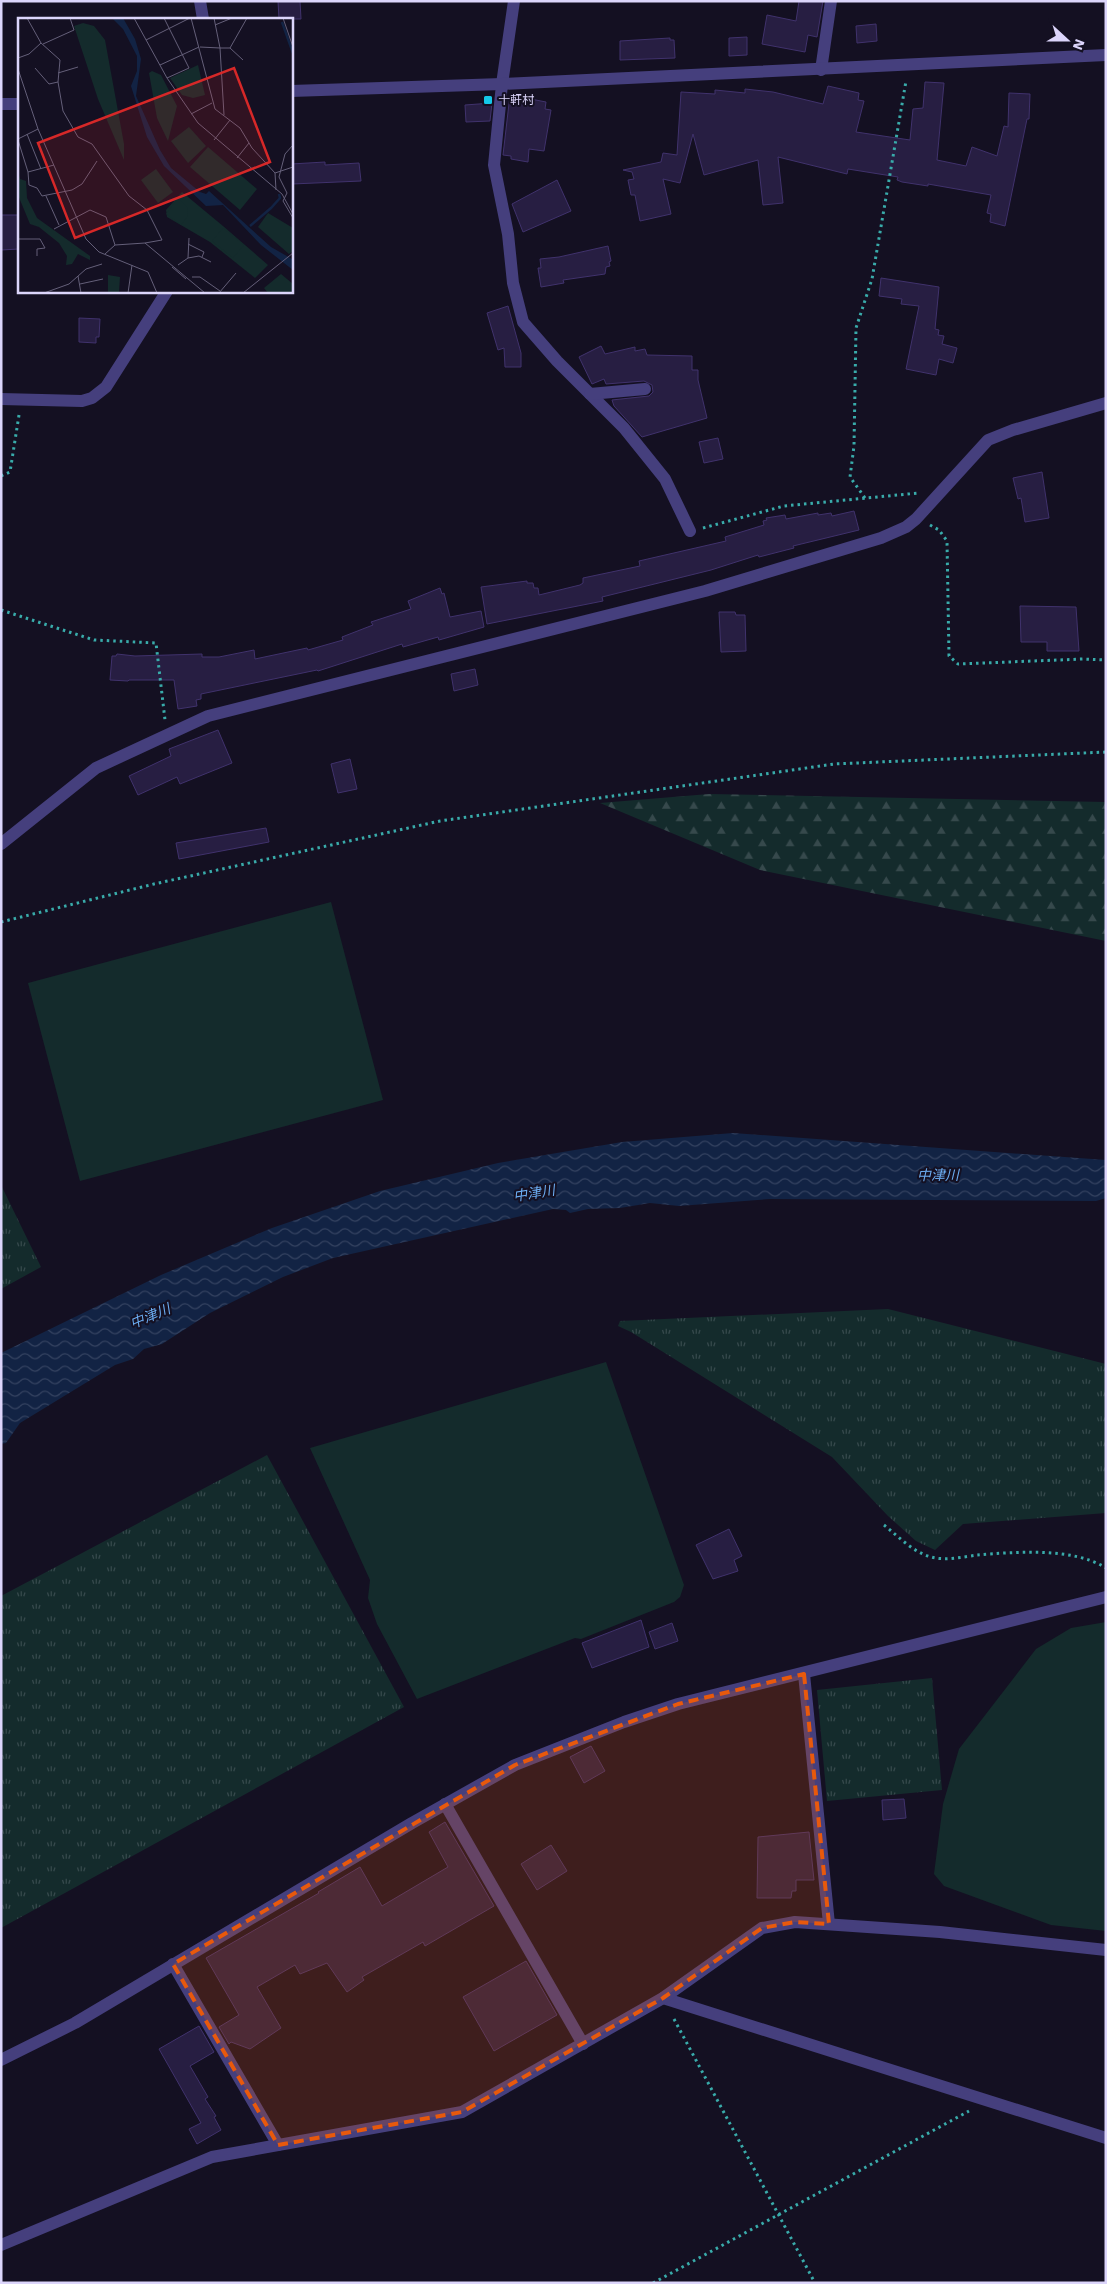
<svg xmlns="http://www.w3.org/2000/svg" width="1107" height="2284" viewBox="0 0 1107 2284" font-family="'Work Sans','Noto Sans JP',sans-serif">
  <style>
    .forest { fill: url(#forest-firs) }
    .park { fill: url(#park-tufts) }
    .pitch { fill: #142b2c }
    .water { fill: url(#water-waves) }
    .building { fill: #271e42; stroke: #40326c }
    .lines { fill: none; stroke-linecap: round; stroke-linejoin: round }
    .path { stroke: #39abaa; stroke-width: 3; stroke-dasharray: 2.5 4; stroke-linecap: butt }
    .minor { stroke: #453f7d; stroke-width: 12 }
    .marked { fill: #e8590c; fill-opacity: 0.2; stroke: #e8590c; stroke-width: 4; stroke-dasharray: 10 6; stroke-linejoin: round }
    .poi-dot { fill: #14c8e8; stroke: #141022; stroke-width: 2 }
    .labels { text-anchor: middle; stroke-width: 4; stroke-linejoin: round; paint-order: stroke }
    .poi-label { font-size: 12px; fill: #dcd5fb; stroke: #141022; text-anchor: start }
    .water-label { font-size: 14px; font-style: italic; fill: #6cadf2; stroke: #141022 }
    .inset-river { fill: none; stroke: #122344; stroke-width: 2.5 }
    .inset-road { fill: none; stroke: #645f79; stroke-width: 1 }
    .view { fill: #d62828; fill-opacity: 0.15; stroke: #d62828; stroke-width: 2.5 }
    .inset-edge { fill: none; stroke: #dcd5fb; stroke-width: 2.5 }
  </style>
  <defs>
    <pattern id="forest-firs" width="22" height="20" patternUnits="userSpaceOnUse" patternTransform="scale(1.25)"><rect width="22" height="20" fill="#142b2c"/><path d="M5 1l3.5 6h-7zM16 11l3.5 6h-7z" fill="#36494c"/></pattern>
    <pattern id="park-tufts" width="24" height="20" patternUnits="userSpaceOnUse" patternTransform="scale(1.25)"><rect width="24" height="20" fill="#142b2c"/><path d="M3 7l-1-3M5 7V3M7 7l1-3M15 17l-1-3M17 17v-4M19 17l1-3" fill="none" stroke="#36494c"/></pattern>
    <pattern id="water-waves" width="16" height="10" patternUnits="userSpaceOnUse" patternTransform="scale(1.25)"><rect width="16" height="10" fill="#122344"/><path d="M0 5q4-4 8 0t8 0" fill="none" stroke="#344260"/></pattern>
  </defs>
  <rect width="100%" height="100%" fill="#141022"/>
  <path class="forest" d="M709,794L1106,802V941L760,870L600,803Z"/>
  <g class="park">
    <path d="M1,1185L41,1267L1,1289Z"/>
    <path d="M888,1309L1106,1364V1513L963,1524L935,1550L916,1541L888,1516L832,1457L631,1332L618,1326L620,1321Z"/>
    <path d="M267,1455L404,1707L1,1928V1596Z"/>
    <path d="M932,1678L942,1790L827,1801L817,1690Z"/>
  </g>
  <g class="pitch">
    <path d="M331,902L383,1100L80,1181L28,983Z"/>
    <path d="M606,1362L684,1585L680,1597L674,1602L581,1639L575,1638L417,1699L377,1624L368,1598L370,1580L310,1448Z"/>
    <path d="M1106,1622V1931L1051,1925L944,1886L934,1874L943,1804L959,1749L1036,1649L1071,1628Z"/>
  </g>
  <path class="water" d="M733,1133L1106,1160V1198L1096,1201L770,1199L679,1206L650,1203L620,1208L588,1209L570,1213L566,1210L553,1209L333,1258L283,1277L210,1313L162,1344L144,1349L133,1359L115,1365L20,1423L6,1443L1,1444V1353L161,1275L272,1228L380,1191L498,1163L622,1142Z"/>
  <g class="building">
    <path d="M278,1H300L301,19H279Z"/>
    <path d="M799,1H823L817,37L808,35L805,52L762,44L767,15L796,21Z"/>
    <path d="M876,24L877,41L857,43L856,26Z"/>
    <path d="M747,37V55L729,56V38Z"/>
    <path d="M670,38V40H674L675,58L620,60V41Z"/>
    <path d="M925,82L944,83L937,160L966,166L972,147L997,156L1004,126L1008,127L1009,93L1030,94L1029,119H1027L1005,226L990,222L991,214L987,213L991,195L928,184V186L902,182L897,180L898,177L848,169L847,174L778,157L783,203L763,205L758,160L704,175L693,134L680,183L663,179L671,214L640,221L635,195H631L628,180L634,179L632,172L623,170L661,162L663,153L677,155L681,92L715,94V90L745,93V89L773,92L823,104L828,86L859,93L858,100L864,101L856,132L910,140L913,109L923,108Z"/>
    <path d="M510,95L546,102L545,109L551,110L544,151L529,149L528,162L511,159V156L503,155Z"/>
    <path d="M492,103L490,121L466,122L465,105Z"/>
    <path d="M325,162V165L359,163L361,181L292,184L291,164Z"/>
    <path d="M557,180L571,211L523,232L512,204Z"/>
    <path d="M1,215H19V249L1,250Z"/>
    <path d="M608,246L611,261L609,262L610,266L606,267L605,274L563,280L564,283L541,287L538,268H541L540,259L559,257Z"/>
    <path d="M881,278L939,287L935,329L939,330L938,335L944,336L942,344L957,348L953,363L939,359L936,375L906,369L919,306L901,304L902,299L879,296Z"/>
    <path d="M508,306L521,353V367H505L504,348L498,350L487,313Z"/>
    <path d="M79,318L100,319L99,337H96V343L79,342Z"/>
    <path d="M601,346L605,354L635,347V351L645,349L647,355L692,356V370H698V380L707,418L642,437L614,406L612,400L649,396L653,392L652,385L644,381L606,384L604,379L592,384L579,357Z"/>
    <path d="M718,438L723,459L704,463L699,442Z"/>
    <path d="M1042,472L1049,518L1025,522L1021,498L1018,499L1013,478Z"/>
    <path d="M854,511L859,530L793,546L794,548L759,557L758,555L711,570L602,597L603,601L487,624L481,587L527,581V583H533L534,588H538L539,595L580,585L583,583V578L640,566L639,561L726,541L725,537L764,525L763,521L767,520L766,518L785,515L786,519L818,513V515L831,513L832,516Z"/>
    <path d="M440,588L442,594L444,593L450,617L481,611L484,627L439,640L438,637L403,647L402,644L318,671L317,670L201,694V699L196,700L197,706L178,709L174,680H129L128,681L110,680L112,656H116L117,654L135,656L202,654V657H219L254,650L255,659L307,648L308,650L343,640L342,637L373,625L371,622L411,609L408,601Z"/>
    <path d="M1020,606L1076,607L1079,651H1047V642H1021Z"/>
    <path d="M719,612H735L736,615H745L746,651L721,652Z"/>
    <path d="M475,669L478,685L454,691L451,674Z"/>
    <path d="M218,730L232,763L180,784L177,777L138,795L129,776L171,756L169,749Z"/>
    <path d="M350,759L357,789L338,793L331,764Z"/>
    <path d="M266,828L269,842L179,859L176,843Z"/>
    <path d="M729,1529L742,1556L734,1560L738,1571L713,1579L696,1545Z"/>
    <path d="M641,1620L649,1647L592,1668L582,1643Z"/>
    <path d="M672,1623L678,1641L655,1649L649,1632Z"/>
    <path d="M591,1746L605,1771L584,1783L570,1757Z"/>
    <path d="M904,1799L906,1818L883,1820L882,1800Z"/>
    <path d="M445,1822L494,1906L425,1946L423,1942L362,1977L364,1980L347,1992L327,1963L300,1974L295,1965L257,1987L281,2028L250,2049L231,2042L229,2044L219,2027L239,2015L206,1958L319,1893L318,1892L360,1867L382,1906L448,1867L429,1832Z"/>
    <path d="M809,1832L814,1880H796V1891H792L791,1898H757L758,1837Z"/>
    <path d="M551,1845L567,1871L537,1890L521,1864Z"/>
    <path d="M526,1961L557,2015L494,2051L463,1997Z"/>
    <path d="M199,2026L214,2052L190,2066L208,2097L205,2099L216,2116L214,2117L221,2130L197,2144L189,2129L201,2123L159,2049Z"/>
  </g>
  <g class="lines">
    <g class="path">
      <path d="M1,476L10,472L19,415"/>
      <path d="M865,498L850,477L854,446L856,328L872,279L906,81"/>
      <path d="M930,525L939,530L947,541L949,656L958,664L1083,659L1106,660"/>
      <path d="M703,528L784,506L919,493"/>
      <path d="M1,610L94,640L156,643L165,720"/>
      <path d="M1,922L154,884L440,821L834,764L1106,752"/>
      <path d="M884,1525C899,1537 913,1552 931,1557C945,1561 963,1557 977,1555C1015,1552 1073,1547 1106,1568"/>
      <path d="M674,2019L815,2283"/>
      <path d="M653,2283L969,2111"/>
    </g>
    <g class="minor">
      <path d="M200,1L203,19"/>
      <path d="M514,1L502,84L494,165L508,234L513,283L523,322L557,361L624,428L665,479L690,531"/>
      <path d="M821,70L831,1"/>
      <path d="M291,91L502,84L1106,55"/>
      <path d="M1,104H19"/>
      <path d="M590,394L645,389"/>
      <path d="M1,399L82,401L92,398L106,387L167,291"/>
      <path d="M1,844L96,768L208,716L705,591L881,538L906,527L916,519L988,440L1013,430L1106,403"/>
      <path d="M804,1674L829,1924"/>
      <path d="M445,1804L583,2044"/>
      <path d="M173,1964L278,2145"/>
      <path d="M663,1998L1106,2138"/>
      <path d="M1,2060L75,2023L412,1823L515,1765L624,1722L678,1704L1106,1597"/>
      <path d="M1,2245L212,2157L462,2112L663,1998L762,1928L795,1922L940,1932L1106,1950"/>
    </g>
  </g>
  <path class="marked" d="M804,1674L829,1924L795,1922L762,1928L663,1998L462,2112L278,2145L173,1964L515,1765L678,1704Z"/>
  <rect class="poi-dot" x="483" y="95" width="10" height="10" rx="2.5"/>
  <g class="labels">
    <g class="poi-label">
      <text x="498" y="104">十軒村</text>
    </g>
    <g class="water-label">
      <text transform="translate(938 1175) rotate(-1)" y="5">中津川</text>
      <text transform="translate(534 1193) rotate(-9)" y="5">中津川</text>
      <text transform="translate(150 1316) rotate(-23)" y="5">中津川</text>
    </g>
  </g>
  <g transform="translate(18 18)">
    <rect width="275" height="275" fill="#141022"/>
    <path d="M65,5L76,8L87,22L106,126V142L80,81L56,8ZM0,153L2,161L8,163L9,180L19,200L72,238V242L60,236L54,246L48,247L49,238L41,225L21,209L12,206L0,177Z" fill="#142b2c"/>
    <path d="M134,53L143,57L159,88L150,123L139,100L131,55ZM190,129L239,171L222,192L172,149ZM164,174L205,208L250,247L237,260L192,224L149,199L148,192ZM250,195L275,210V233L271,236L240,209ZM90,257L102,259L101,274L90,275Z" fill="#142b2c"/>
    <path d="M180,47L187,77L175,80L164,77L152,60ZM171,109L188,128L170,145L153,123ZM138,151L155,174L140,185L123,162ZM160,180L170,190L169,199L163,207L148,196ZM205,210L226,227L215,240L194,223ZM263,256L275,266V275H250L246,270Z" fill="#142b2c"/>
    <path d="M94,0H105L117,21L123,41L118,78L142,132L153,150L182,174L188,176L191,173L253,229L274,241L275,252L243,227L205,187L188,188L146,148L129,119L113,68L119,53V38L105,11Z" fill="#122344"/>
    <path class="inset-river" d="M264,4L275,35M232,208L253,190L262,180L261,176"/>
    <path class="inset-road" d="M9,0L23,25M116,0L149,60L180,105L264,176L275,196M146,0L171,50L149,60M173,0L197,91L222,110L234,130L257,155L275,149M265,0L275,29M197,7L214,0M128,22L172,0M25,26L56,12L52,0M182,29L202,30L196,0M212,30L225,42M0,40L11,36L23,25L42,42L40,64L45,93L60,119L74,126L111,178L129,192L144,222L127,225M142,47L181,29M17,50L31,66L40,64M0,51L20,111L68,221L81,234L130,254L139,275M40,55L60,49M173,96L194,85M206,97L202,30H212L229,0M9,116L23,151M0,121L20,111M0,122L10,154L11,167L19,170L24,178L54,172L64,166L79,143M196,122L212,102M275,127L267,136L261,159L269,175L265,183L275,200M219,140L231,125M10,154L36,147M257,155L258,172M28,178L41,207M36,211L72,192L88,199L97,227M0,221H22L27,230L19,231V238M170,226L186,234L184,239M87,236L97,227L127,225L187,275M170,240L171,220M160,247L170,240L181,238L193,244M154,249L168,261M60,258L63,275M174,259H182L202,273M62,266L85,261M26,275L51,266L68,251L84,246M110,275L114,247M201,275L218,255M225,275L275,235"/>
    <path class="view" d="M216,50L252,144L57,220L20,125Z"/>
    <rect width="275" height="275" class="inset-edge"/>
  </g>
  <rect width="1107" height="2284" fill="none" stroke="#dcd5fb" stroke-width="5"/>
  <g transform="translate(1067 40) rotate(111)" stroke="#141022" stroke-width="4" paint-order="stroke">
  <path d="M0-4L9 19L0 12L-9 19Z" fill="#dcd5fb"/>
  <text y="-8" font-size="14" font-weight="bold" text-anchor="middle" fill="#dcd5fb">N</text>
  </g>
</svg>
